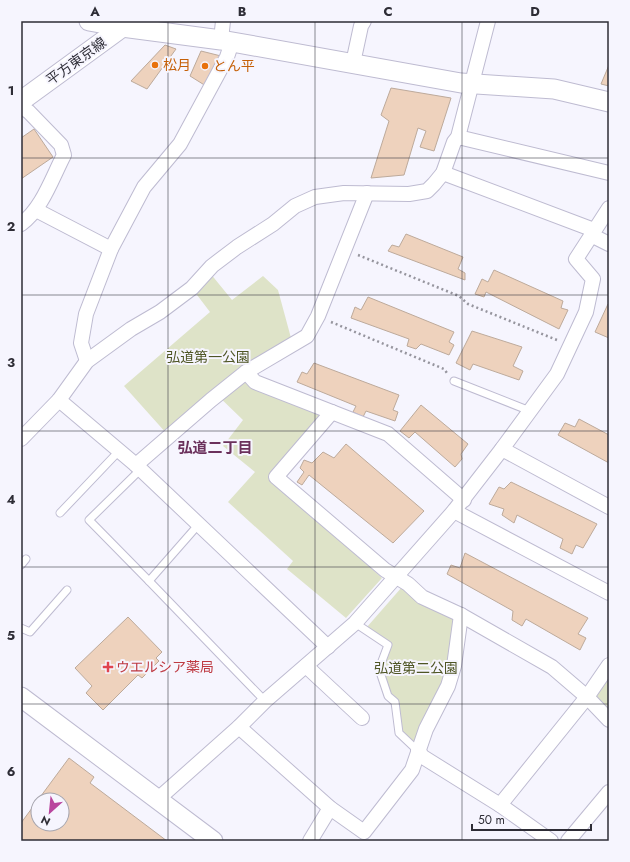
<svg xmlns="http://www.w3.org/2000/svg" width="630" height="862" viewBox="0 0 630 862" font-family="Jost,'Noto Sans JP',sans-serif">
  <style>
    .green { fill: #dee3c8 }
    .building { fill: #eed2bd; stroke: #bdaa9b; fill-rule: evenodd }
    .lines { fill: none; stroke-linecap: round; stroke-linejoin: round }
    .lane-casing { stroke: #bebbd1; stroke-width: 9 }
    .street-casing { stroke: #bebbd1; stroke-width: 16 }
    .secondary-casing { stroke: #bebbd1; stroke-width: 21 }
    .path { stroke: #96959e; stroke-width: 2.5; stroke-dasharray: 2 3; stroke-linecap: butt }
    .lane { stroke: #fff; stroke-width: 7 }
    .street { stroke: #fff; stroke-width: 14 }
    .secondary { stroke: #fff; stroke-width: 19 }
    .grid { fill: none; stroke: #2e2d36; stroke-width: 1; stroke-opacity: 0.55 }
    .food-dot { fill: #e8710a; stroke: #f6f5fe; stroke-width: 1.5 }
    .health-dot { fill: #e0444e; stroke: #f6f5fe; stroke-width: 1.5 }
    .labels { text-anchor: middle; stroke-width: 4; stroke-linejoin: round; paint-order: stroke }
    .street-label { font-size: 14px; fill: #2e2d36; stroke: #f6f5fe }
    .food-label { font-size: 14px; fill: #c56008; stroke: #f6f5fe; text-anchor: start }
    .park-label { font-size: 14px; fill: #4f5625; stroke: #f6f5fe }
    .health-label { font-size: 14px; fill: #be3a42; stroke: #f6f5fe; text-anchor: start }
    .neighbourhood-label { font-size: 15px; font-weight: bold; fill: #6b315c; stroke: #f6f5fe }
    .neatline { fill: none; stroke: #2e2d36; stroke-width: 1.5 }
    .grid-label { font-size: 13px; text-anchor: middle; font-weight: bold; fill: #2e2d36 }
  </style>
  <rect width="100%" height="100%" fill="#f6f5fe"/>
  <g class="green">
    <path d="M210,273L232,300L263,276L278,290L291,338L241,370L325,415L271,478L382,578L346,618L287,569L293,561L228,502L255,472L223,446L243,420L213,391L167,434L124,386L210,312L194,291Z"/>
    <path d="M402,587L416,599L456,621L449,674L417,746L401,732L382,668L390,645L367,627Z"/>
    <path d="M609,669V715L591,696Z"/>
  </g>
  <g class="building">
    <path d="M165,45L176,49L147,89L131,81Z"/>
    <path d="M201,51L221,56L206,86L190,76Z"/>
    <path d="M609,65V86L601,84Z"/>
    <path d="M391,88L451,98L434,151L420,147L426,131L418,128L404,175L371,178L389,121L381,115Z"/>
    <path d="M34,129L53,157L21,179V138Z"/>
    <path d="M406,234L463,257L458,269L465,273V280L388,251L392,245L399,247Z"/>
    <path d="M494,270L563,301L561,308L568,310L559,329L486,292L484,297L475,294L482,279L488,282Z"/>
    <path d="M368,297L454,332L449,342L454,345L449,355L421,344L416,349L407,346L409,339L351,318L355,307L361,310Z"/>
    <path d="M608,304L609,305V338L595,332Z"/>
    <path d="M472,331L522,347L513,366L523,371L519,380L473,364L470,370L456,363Z"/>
    <path d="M314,363L399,395L393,410L398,412L395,421L366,411L363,417L353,412L356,406L297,382L302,372L307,374Z"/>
    <path d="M421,405L468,444L461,454L462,459L455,467L415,432L409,438L400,431Z"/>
    <path d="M579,419L609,435V463L558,435L565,423L575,427Z"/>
    <path d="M346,444L424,511L393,543L309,475L302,485L297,482L304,472L300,468L304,460L312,463L323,452L334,458Z"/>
    <path d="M511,482L597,524L583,548L576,545L572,554L560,548L563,539L517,515L514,523L502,515L504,509L489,504L499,487L504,489Z"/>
    <path d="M465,553L588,618L578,634L586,638L580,650L526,619L522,626L512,620L513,611L447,574L451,565L460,568Z"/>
    <path d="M128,617L162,652L156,658L159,661L142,678L138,675L103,710L86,693L92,686L75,668Z"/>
    <path d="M69,758L94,777L90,783L167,841H21V823ZM38,800H62V824H38Z"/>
  </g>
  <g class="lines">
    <g class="lane-casing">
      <g id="lane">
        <path d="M454,381L530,411"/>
        <path d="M140,470L89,520L149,581L199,524"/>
        <path d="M60,513L119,451"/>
        <path d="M21,565L26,559"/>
        <path d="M149,581L265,701"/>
        <path d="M355,623L388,645L379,669L388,696L395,702L399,733L418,751"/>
        <path d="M21,628L30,632L67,590"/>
      </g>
    </g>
    <g class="street-casing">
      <g id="street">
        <path d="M221,40L223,21"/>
        <path d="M353,63L361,26L364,21"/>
        <path d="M21,106L29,112L61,145L64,155C52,178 42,209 21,224"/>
        <path d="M458,137L609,173"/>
        <path d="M443,173L594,230"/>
        <path d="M36,210L111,249"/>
        <path d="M591,235L609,244"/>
        <path d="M87,361L81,343L86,314L111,249L144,187L180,144L227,57L232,42"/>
        <path d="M246,372L255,382L388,434L464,500"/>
        <path d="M59,400L136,465L328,647"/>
        <path d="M332,412L276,477L385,570L408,584L422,597L461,615L552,667L587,697L609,720"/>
        <path d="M21,439L59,400L87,361L131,329L160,312L192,288L212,266L237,247L273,224L295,206L315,197L344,193L409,194L427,191L434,184L443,173L454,142L458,137L488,21"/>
        <path d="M502,449L609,507"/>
        <path d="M136,465L211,400L246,372L307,336L318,316L367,193"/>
        <path d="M454,511L609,593"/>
        <path d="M306,666L362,718"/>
        <path d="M239,727L330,808L364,832L412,770L426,729L448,686L454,666L461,615"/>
        <path d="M418,751L423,757L500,805L551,841"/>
        <path d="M158,799L239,727L265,701L355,623L454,511L502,449L557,374L586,312L593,279L576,259L609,208"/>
        <path d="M500,805L587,697L609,665"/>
        <path d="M310,841L330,808"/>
        <path d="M568,841L609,792"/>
      </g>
    </g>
    <g class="secondary-casing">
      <g id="secondary">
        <path d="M89,21L122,27L221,40L461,83L554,89L609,102"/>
        <path d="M21,101L128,23"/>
        <path d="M21,697L213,841"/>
      </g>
    </g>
    <g class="path">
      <path d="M358,255L459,296L468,304L557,340"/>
      <path d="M331,322L444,369L447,373"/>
    </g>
    <use href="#lane" class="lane"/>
    <use href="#street" class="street"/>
    <use href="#secondary" class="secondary"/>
  </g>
  <path class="grid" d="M168,21V841M315,21V841M462,21V841M21,158H609M21,295H609M21,431H609M21,567H609M21,704H609"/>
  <g class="food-dot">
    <circle cx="155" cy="65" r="4"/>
    <circle cx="205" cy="66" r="4"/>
  </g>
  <path class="health-dot" d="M106 661h4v4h4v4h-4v4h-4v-4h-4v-4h4z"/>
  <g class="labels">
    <g class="street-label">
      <text transform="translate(76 61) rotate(-36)" y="5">平方東京線</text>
    </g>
    <g class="food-label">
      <text x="163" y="70">松月</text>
      <text x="213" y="71">とん平</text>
    </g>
    <g class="park-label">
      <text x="208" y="362">弘道第一公園</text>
      <text x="416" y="673">弘道第二公園</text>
    </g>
    <g class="health-label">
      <text x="116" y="672">ウエルシア薬局</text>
    </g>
    <g class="neighbourhood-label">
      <text x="215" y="453">弘道二丁目</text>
    </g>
  </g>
  <rect width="630" height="862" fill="none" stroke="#f6f5fe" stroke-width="44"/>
  <g transform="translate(50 812) rotate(207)"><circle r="19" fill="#f6f5fe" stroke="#a6a5ae"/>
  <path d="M0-3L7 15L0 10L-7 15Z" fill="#b9459e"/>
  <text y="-6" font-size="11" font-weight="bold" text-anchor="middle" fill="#2e2d36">N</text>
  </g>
  <path d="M472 824v6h119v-6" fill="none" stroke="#2e2d36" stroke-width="2"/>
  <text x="478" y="824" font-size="12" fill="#2e2d36" stroke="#f6f5fe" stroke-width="3" paint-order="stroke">50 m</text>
  <rect x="22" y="22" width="586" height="818" class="neatline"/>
  <g class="grid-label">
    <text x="95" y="16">A</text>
    <text x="242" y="16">B</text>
    <text x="388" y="16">C</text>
    <text x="535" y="16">D</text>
    <text x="11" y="95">1</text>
    <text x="11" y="231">2</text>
    <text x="11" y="367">3</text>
    <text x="11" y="504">4</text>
    <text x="11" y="640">5</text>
    <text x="11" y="776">6</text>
  </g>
</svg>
